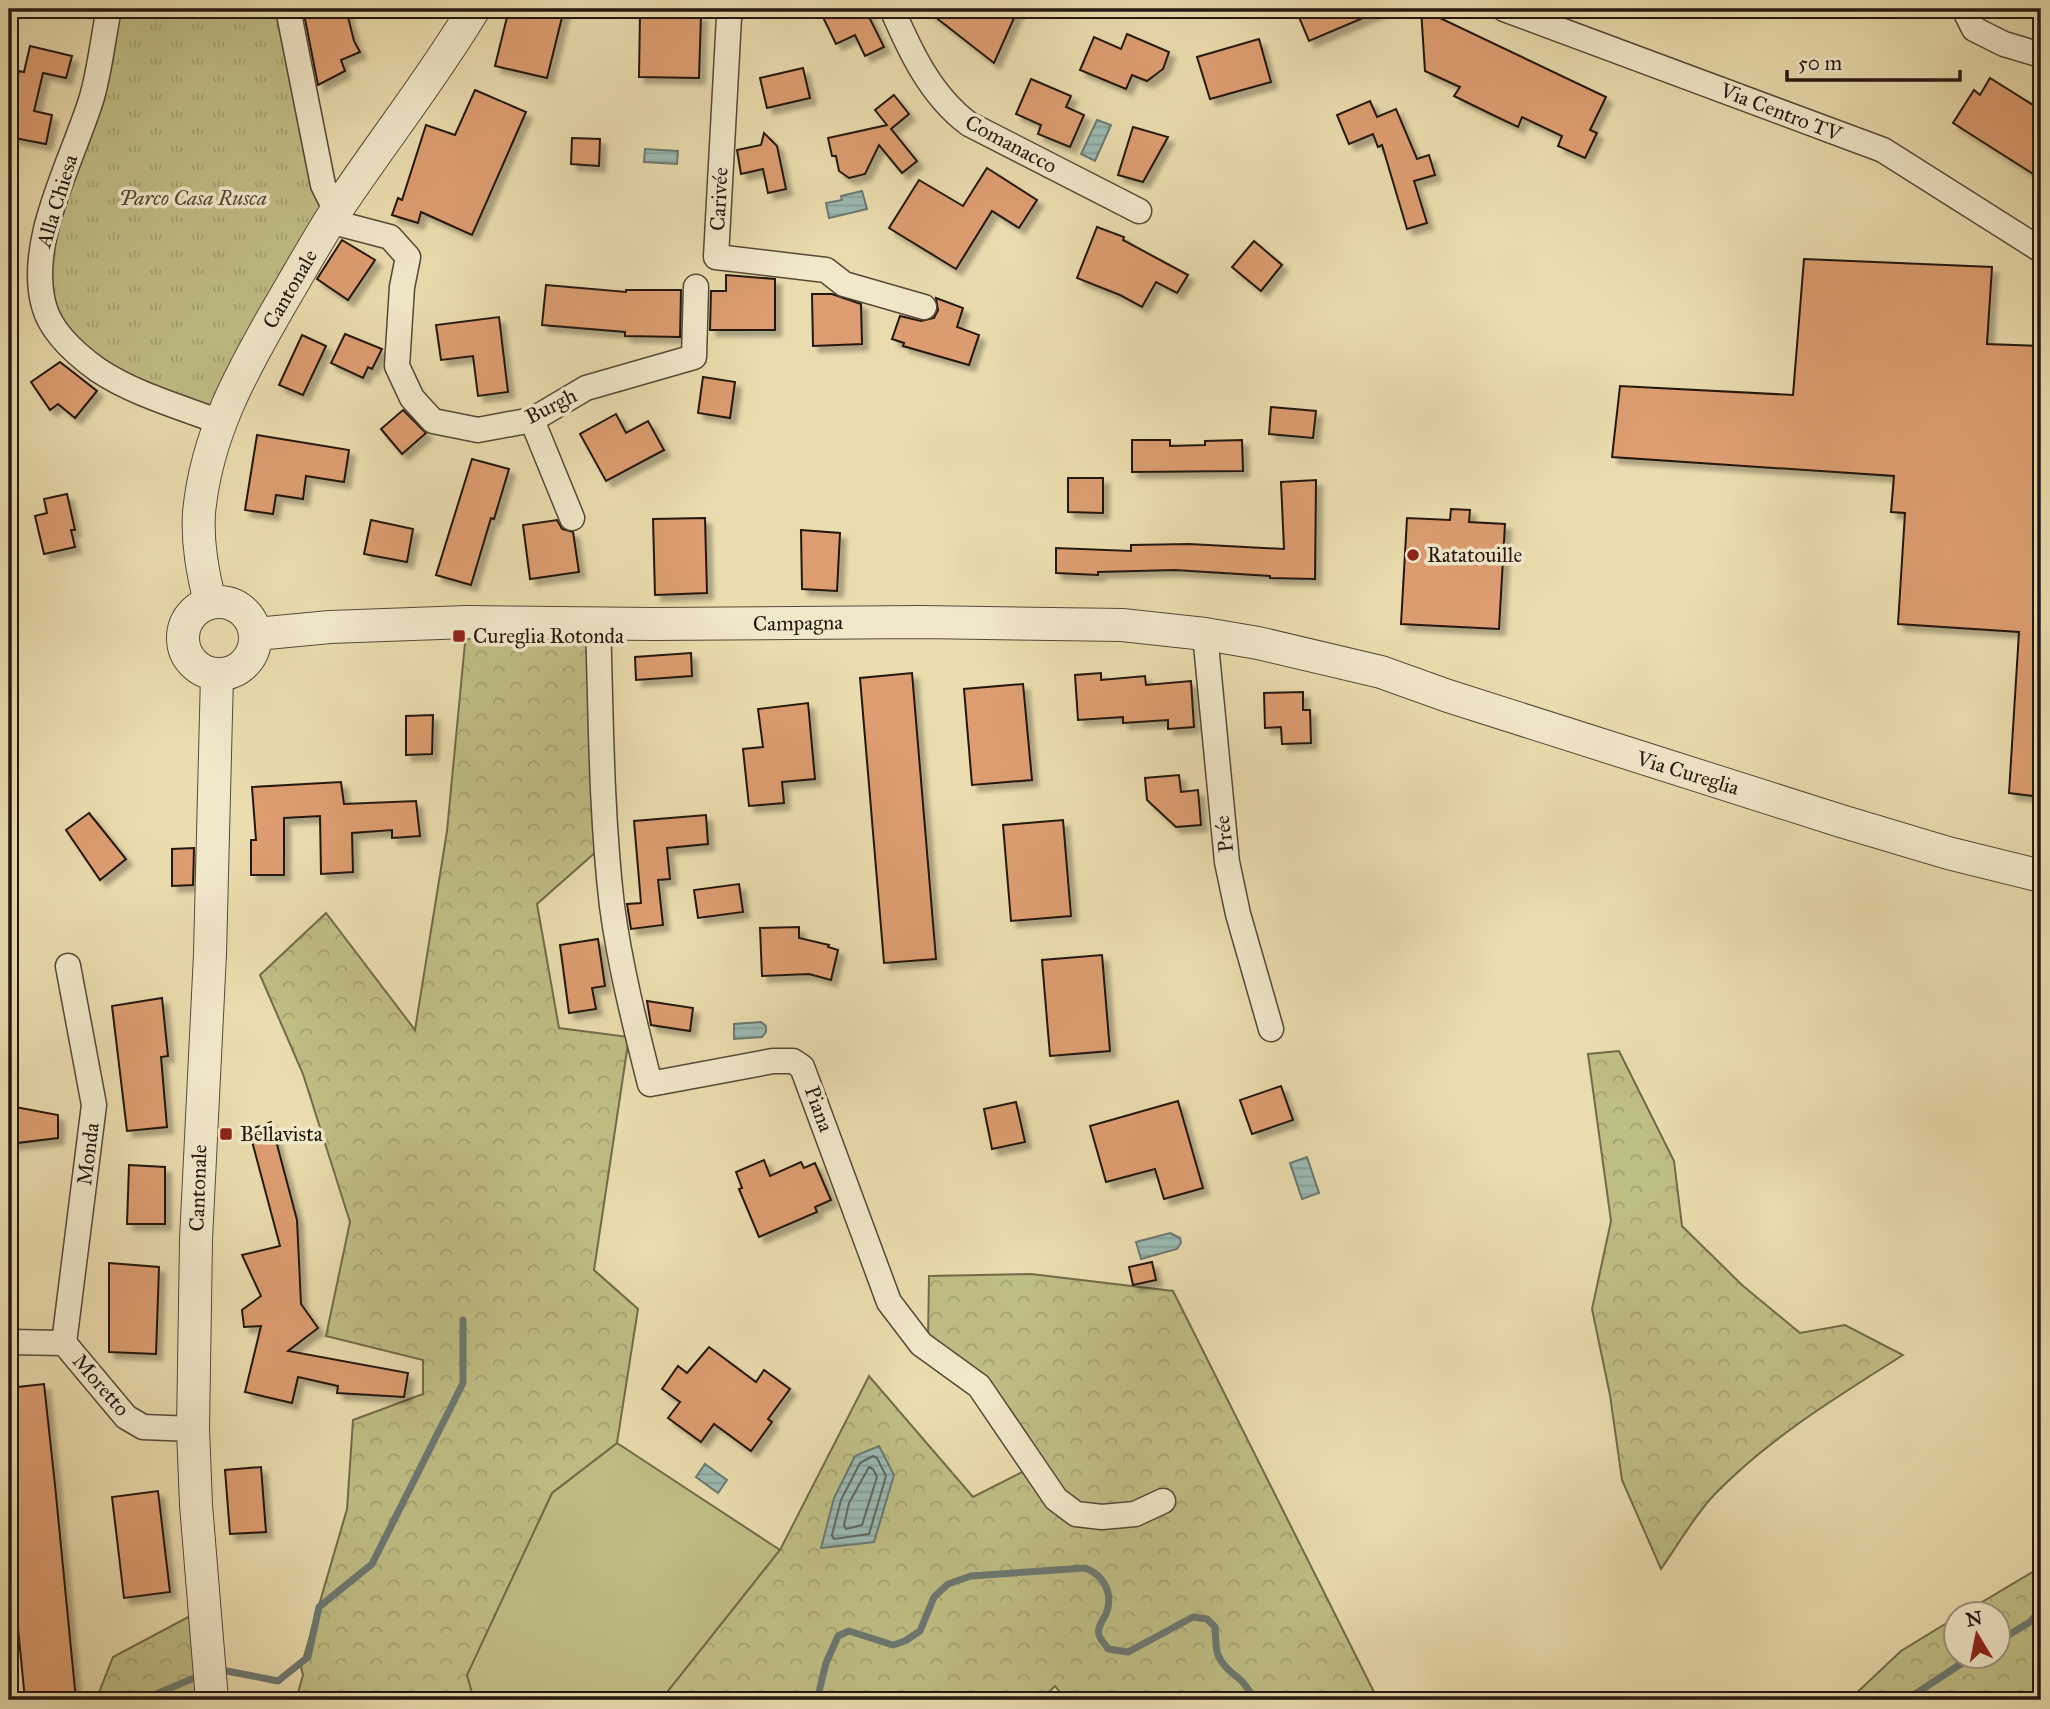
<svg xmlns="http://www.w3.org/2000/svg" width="2050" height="1709" viewBox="0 0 2050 1709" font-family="'IM FELL Great Primer',serif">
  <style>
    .grass { fill: #bfbe85; stroke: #726a4b; stroke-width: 2 }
    .forest { fill: url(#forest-crowns); stroke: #726a4b; stroke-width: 2 }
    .park { fill: url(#park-tufts); stroke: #726a4b; stroke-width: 2 }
    .water { fill: url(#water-rules); stroke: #6b7972; stroke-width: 2 }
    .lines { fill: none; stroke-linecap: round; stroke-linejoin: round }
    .shore { stroke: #5f6862; stroke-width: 2 }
    .stream { stroke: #6b7972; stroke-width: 7 }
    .building { fill: #dd9d70; stroke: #241711; stroke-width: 2; filter: url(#shadow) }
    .minor-casing { stroke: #564838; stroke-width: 27 }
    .tertiary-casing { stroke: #564838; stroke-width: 34 }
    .minor { stroke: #f1e8ca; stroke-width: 24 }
    .tertiary { stroke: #f1e8ca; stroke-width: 32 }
    .poi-dot { fill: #8f2418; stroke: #f1e8ca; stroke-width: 2.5 }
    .labels { text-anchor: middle; stroke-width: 7; stroke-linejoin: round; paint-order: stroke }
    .street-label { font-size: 21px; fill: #241711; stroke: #f1e8ca }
    .park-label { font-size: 21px; font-style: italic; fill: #524934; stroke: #f1e8ca }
    .poi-label { font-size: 21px; fill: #241711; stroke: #f1e8ca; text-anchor: start }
  </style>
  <defs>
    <pattern id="forest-crowns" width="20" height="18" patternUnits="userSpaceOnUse" patternTransform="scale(1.75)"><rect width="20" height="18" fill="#bfbe85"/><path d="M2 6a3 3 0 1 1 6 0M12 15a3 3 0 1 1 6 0" fill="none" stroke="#a4a372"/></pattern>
    <pattern id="park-tufts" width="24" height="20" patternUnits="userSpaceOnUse" patternTransform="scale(1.75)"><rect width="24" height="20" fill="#bfbe85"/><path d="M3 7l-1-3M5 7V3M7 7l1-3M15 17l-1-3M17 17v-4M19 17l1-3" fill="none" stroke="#a4a372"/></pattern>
    <pattern id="water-rules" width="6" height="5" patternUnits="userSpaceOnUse" patternTransform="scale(1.75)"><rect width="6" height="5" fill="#9abab3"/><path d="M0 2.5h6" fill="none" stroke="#859f99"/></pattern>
    <filter id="shadow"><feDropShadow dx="6" dy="6" stdDeviation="2" flood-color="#0004"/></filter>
  </defs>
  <rect width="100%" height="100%" fill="#eadcae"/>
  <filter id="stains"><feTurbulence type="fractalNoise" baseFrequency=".00286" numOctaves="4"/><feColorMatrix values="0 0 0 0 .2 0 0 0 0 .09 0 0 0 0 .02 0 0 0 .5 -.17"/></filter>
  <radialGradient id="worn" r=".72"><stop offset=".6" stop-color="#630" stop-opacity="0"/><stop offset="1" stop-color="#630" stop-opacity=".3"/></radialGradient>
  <path class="grass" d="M617,1443L780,1550L661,1700H474L466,1675L552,1493Z"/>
  <g class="forest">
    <path d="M467,622H598L606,843L537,904L559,1028L629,1037L594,1270L638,1309L617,1443L552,1493L467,1675L474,1700H296L303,1675L301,1667L347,1509L353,1420L423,1394V1360L326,1336L350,1222L303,1074L260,975L326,913L415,1030L447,831Z"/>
    <path d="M1619,1051L1674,1161L1682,1226L1742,1285L1800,1333L1845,1325L1903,1355C1837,1397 1769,1438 1714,1495C1694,1516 1678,1545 1661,1569L1622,1480L1610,1395L1592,1309L1611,1221L1588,1054Z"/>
    <path d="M1031,1274L1173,1291L1378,1700H1066L1055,1686L1041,1700H661L780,1550L869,1376L973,1497L1034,1466L928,1341L929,1276Z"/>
    <path d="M2041,1567V1700H1849L1901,1651L1955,1618V1656H1997V1614H1962Z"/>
    <path d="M205,1608L212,1700H96L113,1657Z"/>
  </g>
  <path class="park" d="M109,9H288L336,211L220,422L70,346L41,286Z"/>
  <g class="water">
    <path d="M1097,120L1111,125L1095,161L1081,154Z"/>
    <path d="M645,149L678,151L677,164L644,162Z"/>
    <path d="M862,191L867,209L829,218L826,203L842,200L841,196Z"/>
    <path d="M761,1022L766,1026V1032L762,1037L734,1039V1024Z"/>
    <path d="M1307,1157L1319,1193L1302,1199L1290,1163Z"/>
    <path d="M1170,1233L1180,1238L1181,1243L1177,1249L1141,1259L1136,1242Z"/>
    <path d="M879,1446L894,1475L874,1542L821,1548L834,1498L855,1456Z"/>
    <path d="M705,1464L727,1480L718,1493L696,1477Z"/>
  </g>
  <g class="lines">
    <g class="shore">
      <path d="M873,1456L877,1458L886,1476L869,1534L834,1539L832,1535L841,1500L860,1463Z"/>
      <path d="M869,1467L873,1469L877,1477L862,1525L846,1529L844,1525L849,1503Z"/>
    </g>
    <g class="stream">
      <path d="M1997,1642L2030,1622L2041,1609"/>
      <path d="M218,1673L227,1671L278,1681L308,1657L319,1607L372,1564L463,1383V1320"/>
      <path d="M142,1700L194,1678L203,1676"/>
      <path d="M817,1700L826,1663L838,1636L849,1631L893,1645L905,1641L920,1631L934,1597L948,1584L971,1576L1085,1568C1104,1575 1114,1594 1106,1614C1103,1620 1097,1627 1099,1635C1100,1639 1106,1645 1108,1649L1128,1652L1193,1617L1207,1619L1215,1627C1216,1635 1215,1647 1218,1655C1227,1676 1245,1675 1253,1700"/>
      <path d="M1906,1700L1973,1656"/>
    </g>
  </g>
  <g class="building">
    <path d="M303,9H346L354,41L360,52L341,60L345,71L318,85Z"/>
    <path d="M509,9H564L547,78L495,66Z"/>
    <path d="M819,9H865L884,47L865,56L855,35L836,44Z"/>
    <path d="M925,9H1018L994,63Z"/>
    <path d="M1320,9H1384L1309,41L1299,17Z"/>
    <path d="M1421,9L1606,97L1590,130L1597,133L1585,158L1558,146L1562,136L1522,117L1518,127L1495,116L1454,96L1460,87L1425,71Z"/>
    <path d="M640,13L701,15L699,78L639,77Z"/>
    <path d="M1127,34L1169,52L1163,69L1147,81L1132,75L1126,89L1080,70L1094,37L1121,49Z"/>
    <path d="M1259,39L1271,82L1210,99L1197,57Z"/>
    <path d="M30,46L72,56L66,78L43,73L34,111L52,115L46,144L9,137V107H11L19,71L24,72Z"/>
    <path d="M803,68L810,98L767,108L760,78Z"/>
    <path d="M1990,78L2041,110V179L1953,123L1974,90L1980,95Z"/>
    <path d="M1031,79L1071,96L1066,107L1084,115L1070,147L1038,134L1041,125L1016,114Z"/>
    <path d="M475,90L526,112L472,235L421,212L418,223L392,215L398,198L402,200L426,125L455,135Z"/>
    <path d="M894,95L909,114L891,129L917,161L902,173L879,145L865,174L849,178L839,171L836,156H832L828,138L887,125L875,110Z"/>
    <path d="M1370,101L1377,117L1396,109L1417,159L1429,155L1435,175L1414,181L1427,223L1407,229L1382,145L1378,147L1373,134L1349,144L1337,115Z"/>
    <path d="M1133,127L1168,137L1143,182L1118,175Z"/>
    <path d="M764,133L777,146L786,189L768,193L763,169L741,174L737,150L761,145Z"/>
    <path d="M572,138L600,139L599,166L571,164Z"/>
    <path d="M987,168L1037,200L1019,228L992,211L956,269L889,228L919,180L963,206Z"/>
    <path d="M1097,227L1124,237L1123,240L1188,275L1177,293L1156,282L1142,307L1120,295L1077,278Z"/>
    <path d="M342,240L375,260L348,300L317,279Z"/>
    <path d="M1254,241L1282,265L1261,291L1232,267Z"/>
    <path d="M1804,259L1992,267L1987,344L2041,346V797L2009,793L2019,632L1898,624L1905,513L1891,512L1894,476L1612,457L1620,386L1793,395Z"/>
    <path d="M726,275L775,279V330H710L711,291H726Z"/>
    <path d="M546,285L626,292V290H681L680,337L625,336V332L542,325Z"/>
    <path d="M812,294H832L861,304L862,344L813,346Z"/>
    <path d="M936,298L963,308L957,327L979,335L969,365L903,346L904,343L892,339L900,316L921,321L934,318L938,310Z"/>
    <path d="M499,317L508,392L478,396L473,356L441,360L436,325Z"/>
    <path d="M345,334L382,349L372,369L368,367L363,378L331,363Z"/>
    <path d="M302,335L326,346L303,395L279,385Z"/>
    <path d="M60,362L97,391L75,418L58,404L50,410L31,382Z"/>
    <path d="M703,377L735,382L730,418L698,413Z"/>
    <path d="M1271,407L1316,411L1313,438L1269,434Z"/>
    <path d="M403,410L426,433L402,454L381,429Z"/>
    <path d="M616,414L626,433L648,421L664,450L606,481L580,434Z"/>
    <path d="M257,435L349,450L344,482L306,476L303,499L276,495L273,514L245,510Z"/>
    <path d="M1132,440H1170V446L1205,445V441L1242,440L1243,471L1132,472Z"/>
    <path d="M472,459L509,469L494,519L491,518L471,585L436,575Z"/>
    <path d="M1068,478H1103V513L1068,512Z"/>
    <path d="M1316,480L1315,579L1270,578V576L1175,570L1098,572V575L1056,573V548L1131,551V545L1189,544L1284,549L1281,482Z"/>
    <path d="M67,494L75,530H71L75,547L44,554L35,516L47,513L44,499Z"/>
    <path d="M1451,509L1470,510L1469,522L1505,524L1499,629L1401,624L1407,518L1450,520Z"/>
    <path d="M705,518L707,593L655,595L653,519Z"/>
    <path d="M371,520L413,529L407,562L364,554Z"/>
    <path d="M557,520L562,529L573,532L579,572L530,579L523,525Z"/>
    <path d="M801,530L840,533L837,591L802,589Z"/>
    <path d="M691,653L692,676L636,680L635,657Z"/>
    <path d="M912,673L936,959L884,963L860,678Z"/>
    <path d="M1101,673V680L1145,676L1146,685L1191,681L1194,727L1168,729V720L1123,723V717L1078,720L1075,675Z"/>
    <path d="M1023,684L1032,780L972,785L964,689Z"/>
    <path d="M1303,692V710H1310L1311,743L1282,744L1281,727L1265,728L1264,693Z"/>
    <path d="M808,703L815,779L782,782L784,803L749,806L743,749L763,747L758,709Z"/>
    <path d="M433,715L432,754L406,755V716Z"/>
    <path d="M1179,775L1181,792L1198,790L1201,825L1176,827L1147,800L1145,778Z"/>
    <path d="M341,782L344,804L416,801L420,836L392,838V830L352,833L353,872L321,874L320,816L284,818V875H251V840H256L252,787Z"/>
    <path d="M89,813L126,859L100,880L66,830Z"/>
    <path d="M706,815L708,844L667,848L670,879L658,880L663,925L631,929L627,904L641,903L634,821Z"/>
    <path d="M1063,820L1071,916L1011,921L1003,825Z"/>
    <path d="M194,848L193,885L172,886V849Z"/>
    <path d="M739,884L743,912L698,918L694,890Z"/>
    <path d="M799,927V938L829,945L828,947L838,950L831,980L809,974L762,976L760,928Z"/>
    <path d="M598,939L605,986L592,988L596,1009L569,1013L560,945Z"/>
    <path d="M1102,955L1110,1051L1050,1056L1042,960Z"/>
    <path d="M162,998L168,1056L161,1057L167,1127L127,1131L112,1006Z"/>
    <path d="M647,1001L693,1008L690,1031L651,1025Z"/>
    <path d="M1281,1086L1293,1120L1252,1134L1240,1100Z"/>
    <path d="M1178,1101L1203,1188L1164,1199L1155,1169L1106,1182L1090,1126Z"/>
    <path d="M1016,1102L1025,1142L992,1149L984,1109Z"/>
    <path d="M10,1106L58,1115V1138L9,1144Z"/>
    <path d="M271,1122L297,1220L301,1304L318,1328L288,1351L408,1373L404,1397L337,1393L338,1386L298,1377L292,1403L245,1392L261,1326L244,1327L242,1310L261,1296L242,1255L280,1246L249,1130Z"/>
    <path d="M764,1160L770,1176L801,1162L804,1168L815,1163L831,1200L815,1207L817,1212L759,1237L739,1189L742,1188L736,1172Z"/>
    <path d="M129,1165L165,1167V1224H127Z"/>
    <path d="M1152,1262L1156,1280L1133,1285L1129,1267Z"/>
    <path d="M109,1263L159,1267L156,1354L109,1352Z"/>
    <path d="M709,1347L756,1382L764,1370L790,1389L768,1419L772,1422L751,1451L714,1424L701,1442L668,1418L680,1402L662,1389L678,1366L687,1373Z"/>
    <path d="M44,1384L55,1485L76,1700H25L18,1628L9,1520V1388Z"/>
    <path d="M261,1467L266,1532L230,1534L225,1470Z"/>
    <path d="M158,1491L170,1592L124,1598L112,1497Z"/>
  </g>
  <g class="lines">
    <g class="minor-casing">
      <g id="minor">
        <path d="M109,9C103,38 100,69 92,97C73,160 26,241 44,306C51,332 77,355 98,370C134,394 180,407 220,422"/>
        <path d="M288,9L323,185L336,211"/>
        <path d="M733,9L729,17L716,257L826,270L844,284L924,307"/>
        <path d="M892,9C910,51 931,96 969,124L1139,211"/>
        <path d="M1504,9L1883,150L2041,250"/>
        <path d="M1964,9L1974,29L2004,44L2041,55"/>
        <path d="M329,221L390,237L408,257L402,287L397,366L412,398L433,421L478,430L532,420L586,388L694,357L696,287"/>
        <path d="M532,420L572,518"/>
        <path d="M598,622C601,717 601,812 612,906C620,966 635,1025 650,1084L773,1061H793L802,1067L889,1302L921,1344L979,1386L1056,1499L1076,1514L1102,1517L1135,1514L1163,1501"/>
        <path d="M1205,634L1227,862L1238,914L1271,1029"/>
        <path d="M9,1342L64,1343L126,1417L143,1427L193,1429"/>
        <path d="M64,1343L94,1105L68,966"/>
      </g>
    </g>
    <g class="tertiary-casing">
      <g id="tertiary">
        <circle cx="219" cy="638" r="36"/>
        <path d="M210,603C203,573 197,544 199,513C206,436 241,373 279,307C298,275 316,242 336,211C381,143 432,79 474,9"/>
        <path d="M256,634L330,627L467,622L654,624L921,622L1122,625L1205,634L1258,643L1381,672L1448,696L1841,821L1948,853L2041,876"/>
        <path d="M212,1700L196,1505L193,1429L196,1240L210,954L217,675"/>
      </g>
    </g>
    <use href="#minor" class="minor"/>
    <use href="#tertiary" class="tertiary"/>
  </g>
  <g class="poi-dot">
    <circle cx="1413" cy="555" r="7"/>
    <rect x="452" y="629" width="14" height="14" rx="3.5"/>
    <rect x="219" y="1127" width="14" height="14" rx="3.5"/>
  </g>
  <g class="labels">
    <g class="street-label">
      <text transform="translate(1781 112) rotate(21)" y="7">Via Centro TV</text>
      <text transform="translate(1011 144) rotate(28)" y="7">Comanacco</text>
      <text transform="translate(719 199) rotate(-87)" y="7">Carivée</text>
      <text transform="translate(57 201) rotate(-73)" y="7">Alla Chiesa</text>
      <text transform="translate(290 289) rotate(-60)" y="7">Cantonale</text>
      <text transform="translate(551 406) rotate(-27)" y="7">Burgh</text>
      <text transform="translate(798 623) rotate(-1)" y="7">Campagna</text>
      <text transform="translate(1688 773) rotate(17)" y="7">Via Cureglia</text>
      <text transform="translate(1224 834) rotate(-97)" y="7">Prée</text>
      <text transform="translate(819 1109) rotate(70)" y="7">Piana</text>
      <text transform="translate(88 1154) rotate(-83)" y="7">Monda</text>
      <text transform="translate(198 1188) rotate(-88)" y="7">Cantonale</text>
      <text transform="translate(101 1385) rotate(49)" y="7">Moretto</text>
    </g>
    <g class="park-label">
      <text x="193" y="205">Parco Casa Rusca</text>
    </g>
    <g class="poi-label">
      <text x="1427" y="562">Ratatouille</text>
      <text x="473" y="643">Cureglia Rotonda</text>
      <text x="240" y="1141">Bellavista</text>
    </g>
  </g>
  <rect width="2050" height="1709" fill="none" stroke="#eadcae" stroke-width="35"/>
  <rect x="10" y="10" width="2029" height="1688" fill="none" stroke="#241711" stroke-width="3.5"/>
  <rect x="18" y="18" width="2015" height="1674" fill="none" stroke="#241711" stroke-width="2"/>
  <g transform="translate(1977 1635) rotate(350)"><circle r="33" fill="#f1e8ca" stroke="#9f9480" stroke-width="2"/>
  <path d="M0-5L12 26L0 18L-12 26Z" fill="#8f2418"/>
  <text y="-10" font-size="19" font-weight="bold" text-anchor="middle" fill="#241711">N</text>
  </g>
  <path d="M1787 70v10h173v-10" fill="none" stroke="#241711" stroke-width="3.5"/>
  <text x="1798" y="70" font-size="21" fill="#241711" stroke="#f1e8ca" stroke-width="5" paint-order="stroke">50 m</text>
  <rect width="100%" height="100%" filter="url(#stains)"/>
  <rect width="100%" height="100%" fill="url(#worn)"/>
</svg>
